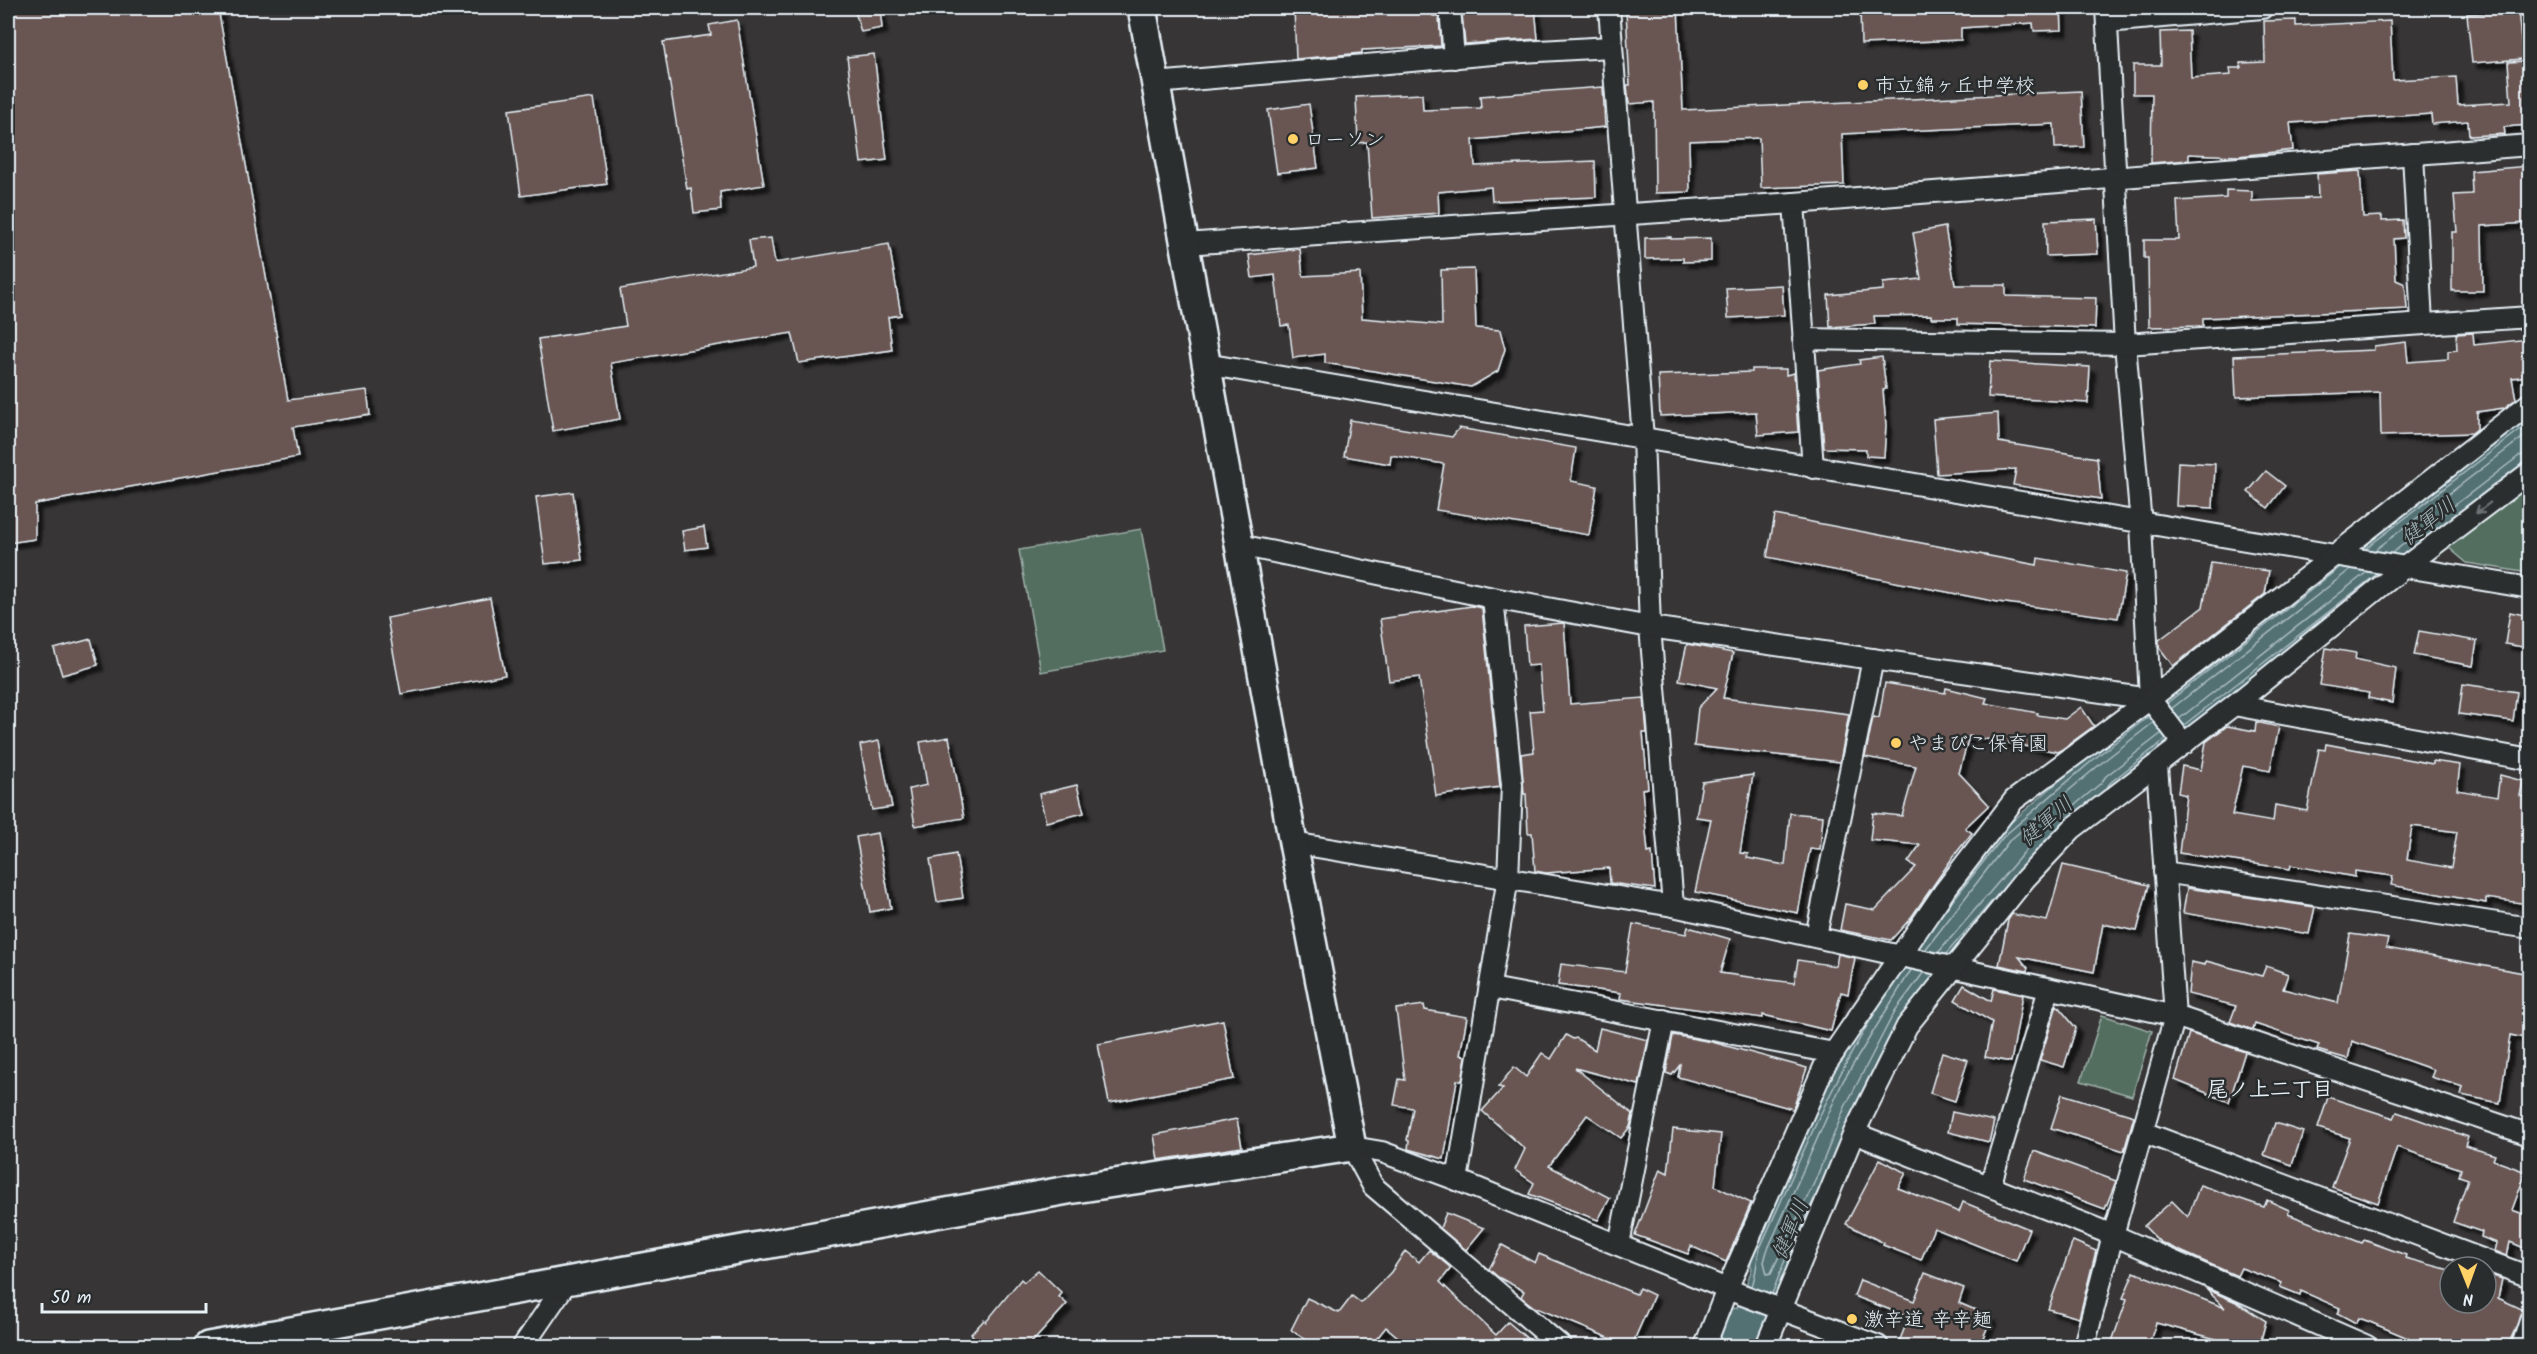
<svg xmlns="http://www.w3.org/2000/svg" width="2537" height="1354" viewBox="0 0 2537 1354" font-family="Kalam,'Klee One',sans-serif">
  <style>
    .green { fill: #536e5e; stroke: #9eb0ab; stroke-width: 1.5 }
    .water { fill: #527073; stroke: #8ea4a8; stroke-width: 1.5 }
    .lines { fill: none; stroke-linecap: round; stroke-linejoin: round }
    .shore { stroke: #acbdc3; stroke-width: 1.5 }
    .building { fill: #695753; stroke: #e8f1f8; stroke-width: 1.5; fill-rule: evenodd; filter: url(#shadow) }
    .street-casing { stroke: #e8f1f8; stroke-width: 24 }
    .secondary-casing { stroke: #e8f1f8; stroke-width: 32 }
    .street { stroke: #2a2d2e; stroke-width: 20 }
    .secondary { stroke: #2a2d2e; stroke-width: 27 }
    .oneway { stroke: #6c7275 }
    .poi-dot { fill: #ffd166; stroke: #2a2d2e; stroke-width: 2 }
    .labels { text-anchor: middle; stroke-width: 5; stroke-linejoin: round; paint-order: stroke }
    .poi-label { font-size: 20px; fill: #e8f1f8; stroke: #2a2d2e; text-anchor: start }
    .water-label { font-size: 21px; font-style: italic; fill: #a4b7bc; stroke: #2a2d2e }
    .neighbourhood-label { font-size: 21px; font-weight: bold; fill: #e8f1f8; stroke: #2a2d2e }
  </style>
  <defs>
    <filter id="shadow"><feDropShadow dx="5.5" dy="5.5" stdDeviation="1.5" flood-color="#0009"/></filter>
  </defs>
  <rect width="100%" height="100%" fill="#373535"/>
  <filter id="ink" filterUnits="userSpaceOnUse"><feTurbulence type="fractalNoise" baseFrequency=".0167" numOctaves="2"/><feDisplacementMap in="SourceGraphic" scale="12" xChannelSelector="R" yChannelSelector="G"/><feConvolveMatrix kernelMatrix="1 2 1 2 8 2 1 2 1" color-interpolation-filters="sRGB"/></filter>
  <g filter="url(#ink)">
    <g class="green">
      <path d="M2529,484V573L2467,563L2448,547Z"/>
      <path d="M1141,529L1163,650L1041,672L1019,550Z"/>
      <path d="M2102,1015L2152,1031L2132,1096L2081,1081Z"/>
    </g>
    <path class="water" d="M2529,415V465L2140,767L1958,948L1790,1262L1759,1346H1716L1729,1309L1737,1308L1752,1269L1750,1262L1754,1246L1831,1074L1861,1023L1883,990L2000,832L2096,749Z"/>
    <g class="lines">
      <g class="shore">
        <path d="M2443,524L2524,462L2530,460"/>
        <path d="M2365,549L2530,422"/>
        <path d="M2375,550L2530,432"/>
        <path d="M2392,553L2519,456L2530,453"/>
        <path d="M2167,703L2340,567"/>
        <path d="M2171,709L2351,569"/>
        <path d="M2179,719L2367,572"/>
        <path d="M2184,725L2377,574"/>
        <path d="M2104,791L2111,782L2166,739"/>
        <path d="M1938,919L2004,836L2100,754L2149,716"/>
        <path d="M1925,950L2009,841L2105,760L2154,722"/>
        <path d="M1938,953L2037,837L2101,783L2106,776L2162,733"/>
        <path d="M1946,954L2006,885"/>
        <path d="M1911,970L1843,1081L1767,1251L1764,1262L1767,1274L1771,1273L1815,1181L1845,1107L1895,1011L1924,972"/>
        <path d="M1844,1128L1879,1057"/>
        <path d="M1752,1286C1757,1272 1756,1262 1760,1248C1797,1167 1830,1084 1878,1008"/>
        <path d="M1772,1294L1785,1260L1817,1193"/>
      </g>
    </g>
    <g class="building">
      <path d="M8,8H218L288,400L367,390L370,415L293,427L298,457L35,504V539L8,543Z"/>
      <path d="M854,8H880L882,28L861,32Z"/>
      <path d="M1294,8H1359L1360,13L1433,10V16H1439L1441,46L1362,50V53L1296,59Z"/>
      <path d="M1535,8L1538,39L1465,44L1462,14Z"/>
      <path d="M1678,8L1683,110L2081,91L2084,147L2055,148L2054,124L1842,134L1844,185L1761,188L1759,138L1689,141L1690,192L1655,193L1654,102L1629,104L1627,85H1630L1626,11Z"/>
      <path d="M1860,8H2061L2062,30L2034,31L2033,23L1961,28V40L1861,44Z"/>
      <path d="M2518,10L2523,59L2472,63L2467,14Z"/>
      <path d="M737,20L764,185L720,192L721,210L694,213L691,188L687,189L663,42L711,35L709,25Z"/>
      <path d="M2296,20V26L2390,21L2393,80L2456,77L2458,105L2511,102L2508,62L2528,61L2529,125L2504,127L2505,134L2469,136L2468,121L2432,124L2431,114L2290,123L2293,150L2238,156L2189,154V160L2151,163L2152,94H2133V65H2161L2160,32L2189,31L2191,78L2231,75L2230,68H2241L2240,63L2265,62L2264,21Z"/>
      <path d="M874,54L887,160L861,163L847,57Z"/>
      <path d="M1603,87L1605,127L1473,140L1475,166L1595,161L1596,197L1492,201L1491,187L1438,192L1439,213L1372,218L1367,142L1358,143L1356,97L1422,94L1423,110L1481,108L1480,96Z"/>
      <path d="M594,98L607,184L521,196L509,110Z"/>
      <path d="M1309,104L1318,168L1277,173L1268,110Z"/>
      <path d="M2529,166V223L2482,226L2483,291H2452V232H2457L2454,195L2472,194L2471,171Z"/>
      <path d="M2360,171L2363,217L2382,216V221L2403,220L2404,238L2394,239L2396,280L2405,284L2407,309L2203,318V326L2149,327L2148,258H2144V240H2179L2177,201L2226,198V190L2252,191V201L2318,198L2317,174Z"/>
      <path d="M2096,219L2098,254L2046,256L2045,221Z"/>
      <path d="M1945,227L1955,285H2006V296L2096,298L2095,328L1958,324V318H1931V315L1874,316L1875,324L1830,327L1828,295L1883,290V283L1921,279L1913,233Z"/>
      <path d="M1671,237V239L1711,238V261L1683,262V258L1645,259V238Z"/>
      <path d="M771,238L775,263L889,244L901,315L888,317L892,350L799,363L792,333L611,363L620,419L553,431L538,339L626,326L620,289L753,267L749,240Z"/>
      <path d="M1300,249L1303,276L1360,273L1362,318L1442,325L1441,270L1474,269L1476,328L1500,330L1505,349L1498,371L1471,387L1325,363V354L1293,358L1289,325L1281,326L1275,275L1252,278L1249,255Z"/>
      <path d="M1782,285L1784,315L1728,318L1726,288Z"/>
      <path d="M2473,333L2474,345L2529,339V376L2512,378L2516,399L2504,408L2477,412V429L2472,433L2381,436L2380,392L2236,397L2234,356L2374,350V346L2406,342L2408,362L2448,359V351L2457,350L2456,334Z"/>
      <path d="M1882,357L1886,389L1883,390L1886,425L1884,457L1866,456V449L1824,448L1818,370L1860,364L1859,360Z"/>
      <path d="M1990,361L2090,367L2088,403L1988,397Z"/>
      <path d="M1752,369H1786V375L1794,373L1798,432L1758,435L1756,412L1660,416L1658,375L1752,372Z"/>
      <path d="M1998,413L1999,442L2097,458L2101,499L2013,485L2016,469L1937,474L1933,419Z"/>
      <path d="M1350,420L1452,437L1459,428L1576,448L1571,481L1597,486L1589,535L1436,510L1444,464L1391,455L1390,464L1344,456Z"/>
      <path d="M2178,462L2215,464L2213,508L2176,506Z"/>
      <path d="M2266,471L2285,486L2268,508L2248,492Z"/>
      <path d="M573,492L582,560L545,564L536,497Z"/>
      <path d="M1775,515L2037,565L2038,558L2126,573L2118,618L1998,602L1767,557Z"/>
      <path d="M704,527L707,547L685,550L682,531Z"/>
      <path d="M2211,563L2269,571L2265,594L2173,666L2159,647V640L2203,607Z"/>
      <path d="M490,598L505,675L401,694L387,618Z"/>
      <path d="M1472,606L1482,608L1500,787L1436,796L1419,677L1389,681L1380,619Z"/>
      <path d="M2510,612L2529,616V648L2505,644Z"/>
      <path d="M1564,623L1570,704L1644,698L1647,733H1643L1648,788L1642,789L1648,853L1652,852L1655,889L1610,883L1609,868L1546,873L1535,871L1532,833H1528L1526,794H1524L1521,754L1534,752L1530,711L1543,710L1539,665L1527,666L1524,626Z"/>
      <path d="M2419,631L2477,641L2473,666L2414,655Z"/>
      <path d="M91,639L98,665L62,675L54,649Z"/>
      <path d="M1687,644L1733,653L1723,698L1849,714L1840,762L1694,746L1698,708L1717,688L1679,680Z"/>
      <path d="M2326,648L2356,653L2355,659L2396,668L2392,703L2368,698L2369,693L2320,685Z"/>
      <path d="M1885,683L1945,693L1946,688L1987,698L1985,703L2038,713L2037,715L2065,719L2081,707L2094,726L2058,752L1969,736L1959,773L1989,805L1965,828L1972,833L1953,857L1910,919L1891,940L1840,930L1845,904L1875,910L1916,867L1908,862L1920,845L1870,840L1873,813L1902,816L1916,766L1865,757L1873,717L1879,718Z"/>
      <path d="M2463,684L2517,692L2513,721L2459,714Z"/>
      <path d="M2256,722L2279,727L2270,771L2243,766L2232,815L2273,822L2275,805L2307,811L2319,749L2325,750L2326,744L2433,764V761L2460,765L2457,790L2497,797L2500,775L2523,781L2520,796L2529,798L2528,904L2486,898V903L2391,885L2393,876L2355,871V877L2291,865L2290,869L2179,853L2186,795L2178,793L2182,766L2201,770L2206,742L2227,726L2255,731ZM2412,826L2457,832L2451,868L2407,860Z"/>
      <path d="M949,737L964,818L915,826L909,789L927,785L920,742Z"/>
      <path d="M879,741L892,807L872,810L860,745Z"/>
      <path d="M1753,775L1740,853L1748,854L1747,858L1785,865L1790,813L1823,816L1820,850L1810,849L1798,913L1695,892L1711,819L1696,817L1702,782Z"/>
      <path d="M1077,785L1084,813L1046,822L1039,794Z"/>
      <path d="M877,833L891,908L870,912L856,837Z"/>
      <path d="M956,854L963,898L937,902L930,859Z"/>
      <path d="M2063,865L2149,885L2137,931L2103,924L2094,972L2019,957L2028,968L2027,971L1999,965L2008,920L2012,914L2047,921Z"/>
      <path d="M2187,888L2315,907L2309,934L2183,913Z"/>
      <path d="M1633,924L1686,934L1688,927L1730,939L1720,973L1794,983L1798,960L1836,966L1838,954L1855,958L1848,994L1841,992L1831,1031L1763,1015V1018L1620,999L1621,993L1558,985L1561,964L1625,972Z"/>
      <path d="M2350,934L2388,939L2386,948L2529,974V1039L2510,1035L2500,1103L2461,1095L2463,1087L2431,1077L2434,1070L2352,1041L2348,1059L2317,1050L2319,1045L2255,1024L2253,1030L2230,1022L2236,1006L2188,994L2191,962L2205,965L2206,961L2262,976L2266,966L2288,974L2283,989L2338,1003Z"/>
      <path d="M1964,985L1991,1001L1994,989L2023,995L2011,1062L1985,1057L1992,1022L1955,1000Z"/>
      <path d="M1424,1005L1425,1010L1467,1017L1460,1055L1466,1056L1462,1081L1457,1080L1444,1159L1408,1149L1409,1141L1407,1140L1413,1108L1394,1105L1399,1079L1405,1080L1396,1009Z"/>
      <path d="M2057,1005L2076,1028L2064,1067L2040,1060Z"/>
      <path d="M1223,1020L1234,1079L1109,1103L1098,1044Z"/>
      <path d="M1600,1028L1648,1040L1639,1085L1575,1068L1633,1114L1630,1127L1621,1138L1587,1115L1549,1166L1610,1198L1598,1220L1529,1194L1534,1183L1515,1170L1525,1149L1482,1111L1503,1088L1498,1087L1514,1067L1526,1077L1542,1053L1551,1059L1566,1035L1573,1039L1576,1038L1595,1050Z"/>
      <path d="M2189,1033L2245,1052L2229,1102L2175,1080Z"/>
      <path d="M1673,1035L1712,1042L1807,1068L1793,1109L1678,1077L1680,1065L1672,1075L1666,1073Z"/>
      <path d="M1942,1052L1968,1060L1955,1101L1930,1093Z"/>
      <path d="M2062,1094L2134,1116L2124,1151L2051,1128Z"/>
      <path d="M2328,1097L2394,1118L2397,1112L2468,1137L2465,1146L2495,1155L2493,1160L2526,1172L2512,1210L2529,1216V1250L2510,1242L2507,1256L2495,1251L2497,1243L2481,1237L2482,1232L2453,1222L2468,1179L2459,1176L2461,1169L2397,1147L2378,1203L2332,1187L2350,1138L2318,1128Z"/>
      <path d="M1952,1112L1994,1121L1989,1142L1948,1132Z"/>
      <path d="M1237,1119L1242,1147L1158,1160L1154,1135Z"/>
      <path d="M2275,1123L2303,1132L2292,1165L2264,1155Z"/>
      <path d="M1673,1129L1721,1134L1715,1186L1751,1203L1726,1262L1691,1246L1688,1254L1635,1235L1660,1169L1668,1173Z"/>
      <path d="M2034,1151L2116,1181L2105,1209L2024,1179Z"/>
      <path d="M1880,1159L1906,1173L1898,1188L1959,1212L1963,1202L2029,1229L2016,1261L1934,1228L1921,1260L1883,1245L1884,1243L1846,1224Z"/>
      <path d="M2200,1185L2264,1207L2267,1200L2289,1210L2288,1214L2362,1243L2364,1240L2406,1255L2405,1258L2450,1270V1303H2486L2487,1274L2502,1279L2498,1298L2524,1310L2507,1347H2417L2407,1343L2408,1338L2370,1322L2359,1318L2356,1323L2337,1313L2340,1308L2301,1291L2300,1295L2280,1287L2282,1283L2241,1268L2237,1276L2160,1242L2144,1226L2172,1201L2188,1217Z"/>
      <path d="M1446,1213L1484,1228L1466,1250L1440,1228Z"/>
      <path d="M2073,1241L2096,1251L2079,1318L2048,1309Z"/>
      <path d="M1502,1245L1535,1263L1539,1254L1636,1294L1639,1288L1654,1295L1631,1347L1534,1307L1521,1297L1524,1291L1498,1277L1489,1269Z"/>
      <path d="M1429,1250L1451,1268L1440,1282L1496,1335L1508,1322L1537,1347H1410L1386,1327L1370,1347H1317L1291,1330L1307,1298L1339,1313L1352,1296L1361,1303L1391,1272L1405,1251L1419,1262Z"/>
      <path d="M1038,1270L1062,1293L1059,1297L1067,1304L1037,1337L1027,1347H963L973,1336L971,1334L984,1320L986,1322L1021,1279L1024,1282Z"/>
      <path d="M2134,1272L2225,1308L2206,1289L2236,1302L2266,1321L2259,1347H2246L2156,1323L2148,1347H2110L2127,1299L2123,1298Z"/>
      <path d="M1925,1273L1964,1288L1959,1303L1992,1317L1979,1347H1963L1945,1339L1942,1347H1897L1909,1317L1854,1296L1860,1280L1914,1301Z"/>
    </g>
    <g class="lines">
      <g class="street-casing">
        <g id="street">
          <path d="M1450,8L1454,58"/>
          <path d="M1609,8L1643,438L1650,627L1673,906"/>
          <path d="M2106,8L2125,344L2141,524L2150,699L2184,744"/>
          <path d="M2107,22L2262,8"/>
          <path d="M1155,83L1505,53L1611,47"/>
          <path d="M2413,154L2422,324"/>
          <path d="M1794,203L1813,468"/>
          <path d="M1184,244L1794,203L2530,145"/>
          <path d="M1803,339L2125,344L2530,317"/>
          <path d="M1205,364L2530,588"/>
          <path d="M1240,545L1493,598L1650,627L2150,699"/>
          <path d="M2234,705L2530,760"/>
          <path d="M1293,843L1673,906L2175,1016L2530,1135"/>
          <path d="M2164,872L2530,928"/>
          <path d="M1816,936L1873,659"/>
          <path d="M1491,988L1834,1053"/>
          <path d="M2143,1132L2530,1277"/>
          <path d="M1854,1133L1907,1026L2025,879L2072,829L2234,705L2406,566L2530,472"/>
          <path d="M1352,1147L1382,1152L1457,1180L1727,1289L1878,1346"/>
          <path d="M1352,1147L1373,1186L1561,1346"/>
          <path d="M1457,1180L1508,878L1512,785L1493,598"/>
          <path d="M1990,1186L2049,989"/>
          <path d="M1619,1244L1664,1020"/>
          <path d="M523,1346L566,1283"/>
          <path d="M1705,1346L1727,1289L1824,1067L1945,890L2014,800L2150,699L2530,403"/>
          <path d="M1766,1346L1854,1133L2113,1235L2367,1346"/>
          <path d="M2084,1346L2113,1235L2175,1016L2157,765"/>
          <path d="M2522,1346L2530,1321"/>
        </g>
      </g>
      <g class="secondary-casing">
        <path id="secondary" d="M208,1346L1068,1190L1352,1147L1293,843L1142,8"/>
      </g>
      <use href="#street" class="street"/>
      <use href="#secondary" class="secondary"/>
    </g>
    <defs><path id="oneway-shaft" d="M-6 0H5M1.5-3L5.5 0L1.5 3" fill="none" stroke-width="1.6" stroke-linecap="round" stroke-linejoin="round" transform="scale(1.5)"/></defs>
    <use class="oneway" href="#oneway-shaft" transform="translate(2483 508) rotate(143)"/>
  </g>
  <g class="poi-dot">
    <circle cx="1863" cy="85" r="6"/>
    <circle cx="1293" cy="139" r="6"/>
    <circle cx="1896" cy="743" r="6"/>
    <circle cx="1852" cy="1319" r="6"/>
  </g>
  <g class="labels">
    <g class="poi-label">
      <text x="1875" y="92">市立錦ヶ丘中学校</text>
      <text x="1305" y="146">ローソン</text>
      <text x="1908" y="750">やまびこ保育園</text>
      <text x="1864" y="1326">激辛道 辛辛麺</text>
    </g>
    <g class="water-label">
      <text transform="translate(2428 521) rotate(-38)" y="7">健軍川</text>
      <text transform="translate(2046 821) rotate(-41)" y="7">健軍川</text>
      <text transform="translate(1790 1229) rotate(-67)" y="7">健軍川</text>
    </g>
    <g class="neighbourhood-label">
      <text x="2270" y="1096">尾ノ上二丁目</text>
    </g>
  </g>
  <rect width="2537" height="1354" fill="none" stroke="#2a2d2e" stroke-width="30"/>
  <rect x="15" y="15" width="2507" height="1324" fill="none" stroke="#e8f1f8" stroke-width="2" filter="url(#ink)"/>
  <g transform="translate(2468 1285) rotate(179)"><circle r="28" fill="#2a2d2e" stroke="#767b7f" stroke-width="1.5"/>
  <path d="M0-4.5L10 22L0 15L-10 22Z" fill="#ffd166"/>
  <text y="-9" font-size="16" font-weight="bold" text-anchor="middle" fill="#e8f1f8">N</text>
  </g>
  <path d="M42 1303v9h164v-9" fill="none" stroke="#e8f1f8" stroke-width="3"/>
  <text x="51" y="1303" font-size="18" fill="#e8f1f8" stroke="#2a2d2e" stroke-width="4.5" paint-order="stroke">50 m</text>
</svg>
